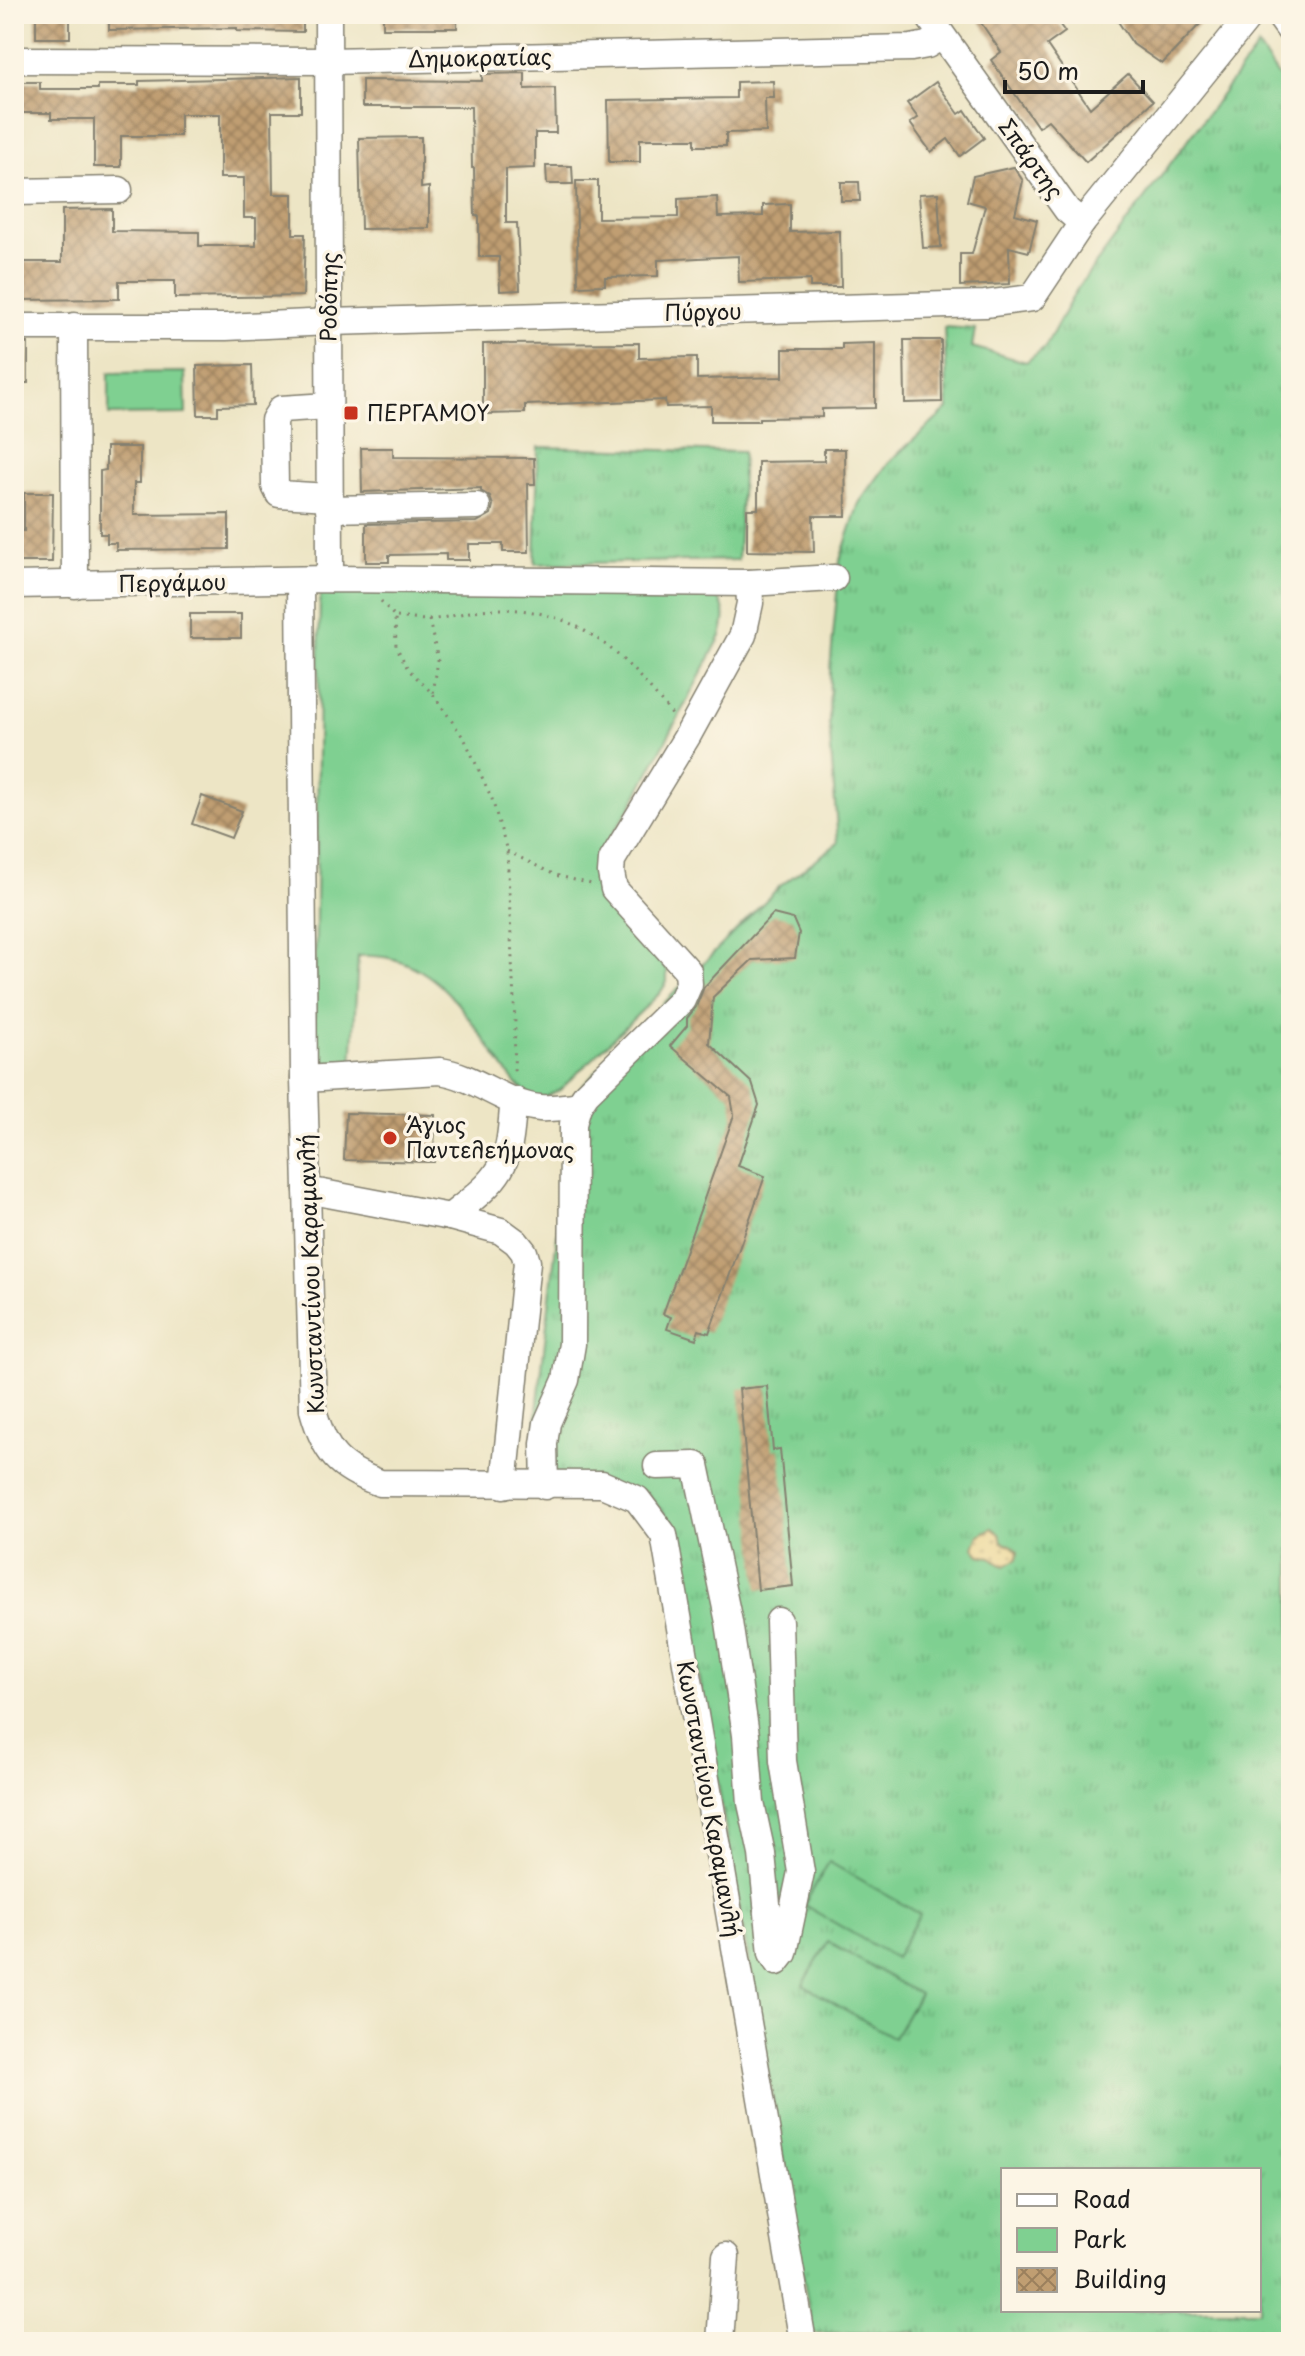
<svg xmlns="http://www.w3.org/2000/svg" width="1305" height="2356" viewBox="0 0 1305 2356" font-family="'Playpen Sans',sans-serif">
  <style>
    .grass { fill: url(#grass-tufts); stroke: #4e7656; stroke-width: 2; fill-rule: evenodd }
    .sand { fill: url(#sand-dots); stroke: #857b5d; stroke-width: 2 }
    .park { fill: #7fd091; stroke: #4e7656; stroke-width: 2 }
    .building { fill: url(#building-cross-hatch) }
    .lines { fill: none; stroke-linecap: round; stroke-linejoin: round }
    .minor-casing { stroke: #848070; stroke-width: 29 }
    .path { stroke: #848070; stroke-width: 3; stroke-dasharray: 2 6; stroke-linecap: butt }
    .minor { stroke: #fff; stroke-width: 26 }
    .poi-dot { fill: #c8321e; stroke: #fcf5e5; stroke-width: 3 }
    .labels { text-anchor: middle; stroke-width: 7; stroke-linejoin: round; paint-order: stroke }
    .street-label { font-size: 22px; fill: #1c1c1c; stroke: #fcf5e5 }
    .poi-label { font-size: 22px; fill: #1c1c1c; stroke: #fcf5e5; text-anchor: start }
  </style>
  <defs>
    <pattern id="grass-tufts" width="24" height="20" patternUnits="userSpaceOnUse" patternTransform="scale(2)"><rect width="24" height="20" fill="#7fd091"/><path d="M3 7l-1-3M5 7V3M7 7l1-3M15 17l-1-3M17 17v-4M19 17l1-3" fill="none" stroke="#6db27c"/></pattern>
    <pattern id="sand-dots" width="8" height="8" patternUnits="userSpaceOnUse" patternTransform="scale(2)"><rect width="8" height="8" fill="#eeda9e"/><path d="M2 2h.1M6 6h.1" fill="none" stroke="#ccba88" stroke-width="1.8" stroke-linecap="round"/></pattern>
    <pattern id="building-cross-hatch" width="8" height="8" patternUnits="userSpaceOnUse" patternTransform="scale(2)"><rect width="8" height="8" fill="#c09e72"/><path d="M0 0l8 8M0 8l8-8" fill="none" stroke="#9b805d"/></pattern>
  </defs>
  <rect width="100%" height="100%" fill="#fcf5e5"/>
  <filter id="ink" filterUnits="userSpaceOnUse"><feTurbulence type="fractalNoise" baseFrequency=".0125" numOctaves="2"/><feDisplacementMap in="SourceGraphic" scale="16" xChannelSelector="R" yChannelSelector="G"/><feConvolveMatrix kernelMatrix="1 2 1 2 8 2 1 2 1" color-interpolation-filters="sRGB"/></filter>
  <filter id="wash" filterUnits="userSpaceOnUse"><feTurbulence type="fractalNoise" baseFrequency=".006" numOctaves="4" result="noise"/><feDisplacementMap in="SourceGraphic" scale="32" xChannelSelector="R" yChannelSelector="G"/><feGaussianBlur stdDeviation="1.8" result="paint"/><feColorMatrix in="noise" values="0 0 0 0 0 0 0 0 0 0 0 0 0 0 0 0 0 1.4 0 .05"/><feComposite in="paint" operator="in"/></filter>
  <g filter="url(#wash)">
    <rect width="100%" height="100%" fill="#ede5c5"/>
    <g class="grass">
      <path d="M1258,46L1291,95V2342H917L916,2332L813,2333L673,1524L645,1491L530,1473L573,1095L779,887L838,843L829,723L830,670L840,560L859,503L889,462L948,409L944,327L975,329L972,347L1026,362L1045,347L1077,289ZM1003,2170H1259V2310H1003Z"/>
      <path d="M538,447L743,452L738,560L535,564Z"/>
    </g>
    <path class="sand" d="M992,1528L1000,1534L1002,1542L1011,1545L1018,1552L1017,1559L1005,1566L1000,1564L991,1557L980,1555L974,1548L979,1535Z"/>
    <g class="park">
      <path d="M185,372L186,414L109,415V373Z"/>
      <path d="M320,591H712C726,606 727,616 721,636L632,805L603,848L598,863V877L605,893L667,969V982L660,993L560,1090L540,1100C515,1088 508,1074 493,1052C458,1002 426,951 358,956L352,1069L314,1067Z"/>
      <path d="M829,1862L920,1914L895,1958L804,1905Z"/>
      <path d="M828,1942L919,1994L894,2038L803,1985Z"/>
    </g>
    <g id="blocks">
      <g class="building">
        <rect x="36" y="14" width="34" height="24"/>
        <path d="M109,14H303V32L237,31V28L109,30Z"/>
        <rect x="383" y="14" width="74" height="14"/>
        <path d="M975,14H1052L1065,32L1047,45L1090,108L1128,74L1153,101L1086,162L1048,120L1038,127L991,60L1001,52Z"/>
        <path d="M1113,14H1193L1202,22L1162,64L1133,44Z"/>
        <path d="M525,73V89L555,88L556,133H535V168L506,169V223H517L520,290L500,291L499,257H479V216H475L474,168H472L471,107H362V80L482,81V74Z"/>
        <path d="M301,77V112H272L273,194H293V234H305L303,296L175,298V281H119V299L14,300V262H62V210L112,209V231L199,232V246H256V218H244V178H220V114H180V136H121V167H94V119H51V113H14V82H40V89H98V85H139V81Z"/>
        <path d="M773,81L774,98H765L766,132L726,133V146H695V139H640V162H609L608,100L736,98V82Z"/>
        <path d="M936,82L959,114L965,110L984,138L960,156L948,139L931,152L910,123L918,118L907,103Z"/>
        <path d="M421,137V188L429,187V228L361,229L359,138Z"/>
        <path d="M546,166H572L573,184H547Z"/>
        <path d="M1014,167L1023,181L1015,214L1037,220L1029,252L1009,247L1010,284L960,286V254H972L985,206L967,201L973,176Z"/>
        <path d="M576,181H598V218L678,217V199L717,197L718,217L763,216V205L790,204V232L840,231L841,287H810V280L739,282L738,256L658,260V276L605,277V285L578,286Z"/>
        <path d="M841,182H859L860,201H841Z"/>
        <path d="M938,193L941,247L923,248L919,194Z"/>
        <path d="M904,340H941L942,402L905,403Z"/>
        <rect x="14" y="343" width="14" height="40"/>
        <path d="M639,343V358L697,357V379L783,377V349H842V344L875,343V408L822,409V417L759,418V421H711V406L666,407L665,400L525,405V413L483,414V344Z"/>
        <path d="M252,365L253,405L218,406V415H198L197,366Z"/>
        <path d="M106,447H140V483H134V515L229,514V549L116,550V543H107V534H100V471L106,470Z"/>
        <path d="M361,448H393V457L534,458L535,484H528L529,552H503V544H469V560H446V554L389,555V562H366V524L477,522L491,514L493,505L490,497L481,491V488L362,492Z"/>
        <path d="M824,449H845L846,516H813L814,552L747,551V509H758V462L824,461Z"/>
        <path d="M24,493H53L52,562H18V531H24Z"/>
        <rect x="190" y="614" width="51" height="24"/>
        <path d="M202,796L242,811L231,838L192,824Z"/>
        <path d="M773,914L793,919L799,933L795,958L752,960L713,997L709,1043L752,1083L759,1105L738,1166L765,1176L709,1333L699,1330L696,1339L667,1329L671,1317L663,1314L734,1115L731,1097L670,1046L687,1026V1018L696,1007L704,987Z"/>
        <path d="M346,1113L435,1115L434,1162L344,1160Z"/>
        <path d="M767,1386L773,1450L780,1449L793,1586L758,1590L739,1389Z"/>
      </g>
    </g>
  </g>
  <g filter="url(#ink)">
    <use href="#blocks" fill-opacity="0" stroke="#848070" stroke-width="2"/>
    <g class="lines">
      <g class="minor-casing">
        <g id="minor">
          <path d="M328,14L330,579"/>
          <path d="M927,14L1067,210L1082,223"/>
          <path d="M1278,14L1291,32"/>
          <path d="M14,60L329,61L911,48L927,45L942,36"/>
          <path d="M14,192L119,190"/>
          <path d="M74,326L75,585"/>
          <path d="M14,327H226L330,322L985,304L1032,298L1082,223L1251,14"/>
          <path d="M328,406L281,409L274,420L275,486L279,494L329,497"/>
          <path d="M329,509L477,506"/>
          <path d="M300,580L304,1079L313,1410C325,1453 338,1468 380,1483L602,1484L637,1499L664,1535L803,2342"/>
          <path d="M14,585L330,579L749,583L834,578"/>
          <path d="M304,1079L440,1071C476,1076 505,1105 540,1108C552,1109 566,1106 578,1106"/>
          <path d="M307,1190L450,1217L501,1231L516,1242L524,1252L527,1262L504,1485"/>
          <path d="M450,1217C467,1203 489,1188 500,1169C512,1149 511,1122 514,1100"/>
          <path d="M657,1466L696,1465L729,1622L746,1735L751,1803L762,1854L772,1953L777,1962L784,1953L801,1872L783,1761L779,1621"/>
          <path d="M545,1486L544,1444L547,1423L566,1380L572,1344L573,1124L578,1106L586,1094L682,1000L689,984L688,971L614,889L611,873L612,860L688,735L743,635L750,603L749,583"/>
          <path d="M720,2342L726,2256"/>
        </g>
      </g>
      <g class="path">
        <path d="M381,601L395,617L396,646L408,669L433,694L465,740L492,799L507,851L515,1023L514,1076"/>
        <path d="M397,617C407,618 418,620 428,620C450,618 473,609 495,609C581,608 623,654 673,716"/>
        <path d="M429,620L438,660L433,694"/>
        <path d="M507,851L555,875L591,884"/>
      </g>
      <use href="#minor" class="minor"/>
    </g>
  </g>
  <g class="poi-dot">
    <rect x="343" y="405" width="16" height="16" rx="4"/>
    <circle cx="390" cy="1138" r="8"/>
  </g>
  <g class="labels">
    <g class="street-label">
      <text transform="translate(480 58) rotate(-1)" y="8">Δημοκρατίας</text>
      <text transform="translate(1031 159) rotate(54)" y="8">Σπάρτης</text>
      <text transform="translate(329 297) rotate(-89)" y="8">Ροδόπης</text>
      <text transform="translate(703 312) rotate(-1)" y="8">Πύργου</text>
      <text transform="translate(172 583) rotate(-1)" y="8">Περγάμου</text>
      <text transform="translate(311 1274) rotate(-92)" y="8">Κωνσταντίνου Καραμανλή</text>
      <text transform="translate(709 1799) rotate(80)" y="8">Κωνσταντίνου Καραμανλή</text>
    </g>
    <g class="poi-label">
      <text x="367" y="421">ΠΕΡΓΑΜΟΥ</text>
      <text x="406" y="1133">Άγιος<tspan x="406" dy="25">Παντελεήμονας</tspan></text>
    </g>
  </g>
  <rect width="1305" height="2356" fill="none" stroke="#fcf5e5" stroke-width="48"/>
  <rect x="1001" y="2168" width="260" height="144" fill="#fcf5e5" stroke="#a29e95" stroke-width="2"/>
  <rect x="1017" y="2194" width="40" height="12" fill="#ffffff" stroke="#a29e95" stroke-width="2"/>
  <text x="1073" y="2208" font-size="24" fill="#1c1c1c">Road</text>
  <rect x="1017" y="2228" width="40" height="24" fill="#7fd091" stroke="#a29e95" stroke-width="2"/>
  <text x="1073" y="2248" font-size="24" fill="#1c1c1c">Park</text>
  <rect x="1017" y="2268" width="40" height="24" fill="url(#building-cross-hatch)" stroke="#a29e95" stroke-width="2"/>
  <text x="1073" y="2288" font-size="24" fill="#1c1c1c">Building</text>
  <path d="M1005 80v12h138v-12" fill="none" stroke="#1c1c1c" stroke-width="4"/>
  <text x="1017" y="80" font-size="24" fill="#1c1c1c" stroke="#fcf5e5" stroke-width="6" paint-order="stroke">50 m</text>
</svg>
